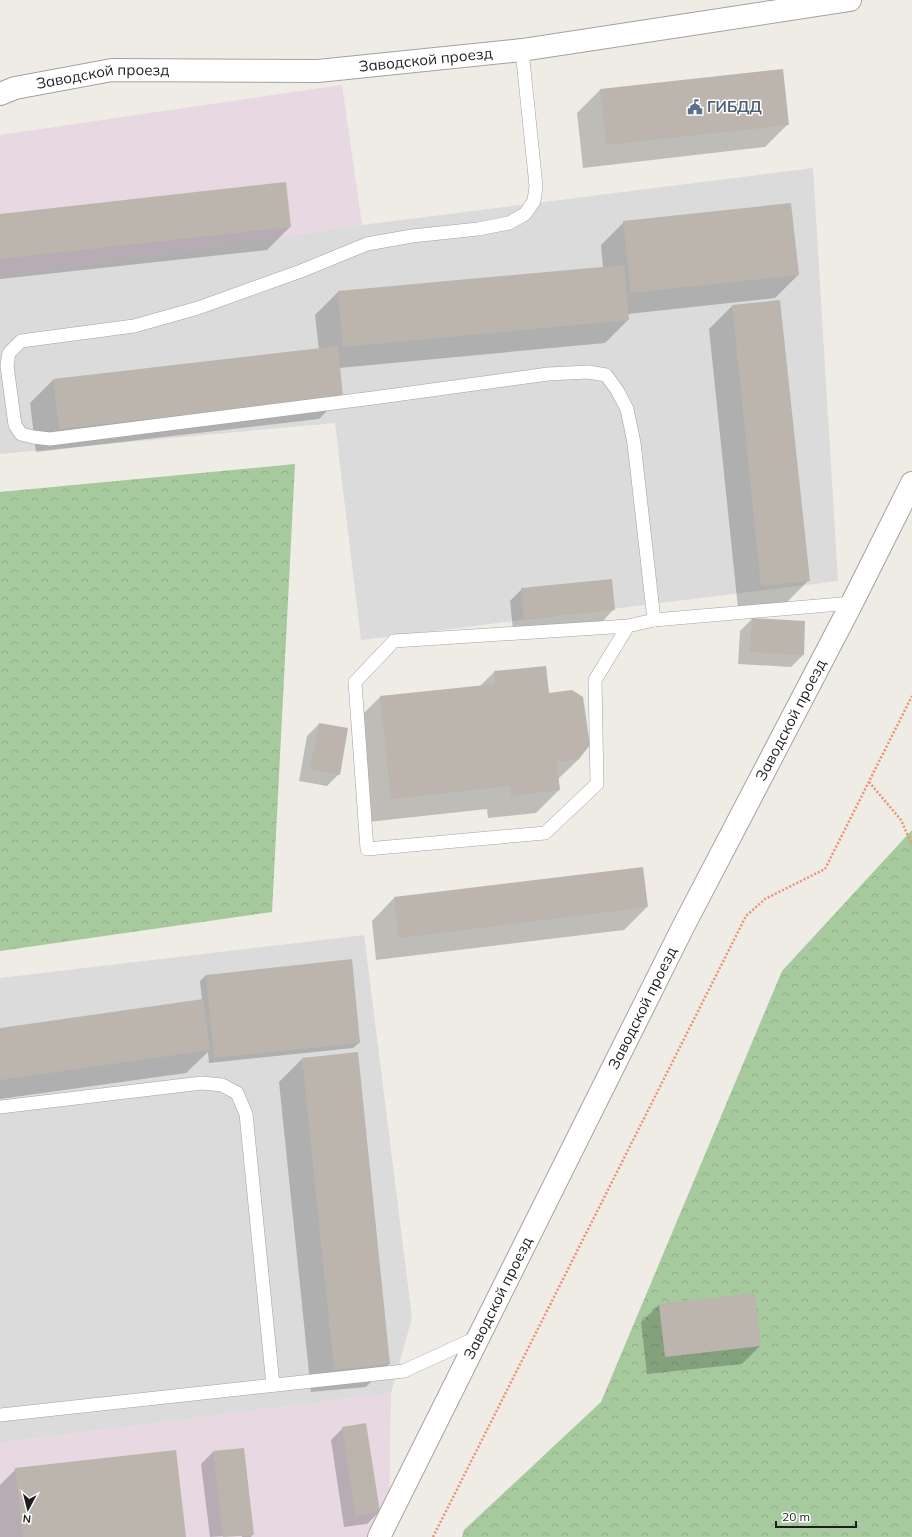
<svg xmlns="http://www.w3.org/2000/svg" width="912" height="1537" viewBox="0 0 912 1537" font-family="Mulish,sans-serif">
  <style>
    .residential { fill: #dcdbdb }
    .industrial { fill: #e7d8e2 }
    .forest { fill: url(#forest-crowns) }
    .shadow { fill: #0003 }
    .building { fill: #bbb5ae }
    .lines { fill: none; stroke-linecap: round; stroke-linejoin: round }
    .lane-casing { stroke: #a2a2a2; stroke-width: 14 }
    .street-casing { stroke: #a2a2a2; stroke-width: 24 }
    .path { stroke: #ed9078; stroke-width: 2.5; stroke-dasharray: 2 2; stroke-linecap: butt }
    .lane { stroke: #fff; stroke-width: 13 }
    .street { stroke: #fff; stroke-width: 22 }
    .labels { text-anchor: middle; stroke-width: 3; stroke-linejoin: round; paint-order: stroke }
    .street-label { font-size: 15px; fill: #1e1e1e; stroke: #fff }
    .service-label { font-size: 15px; font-weight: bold; fill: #4e5e75; stroke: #fff; text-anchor: start }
  </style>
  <defs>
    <pattern id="forest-crowns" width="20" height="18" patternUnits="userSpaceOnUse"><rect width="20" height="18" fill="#a6ca9e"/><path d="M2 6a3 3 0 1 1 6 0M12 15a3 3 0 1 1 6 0" fill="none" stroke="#8ead88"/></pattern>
  </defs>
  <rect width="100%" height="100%" fill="#eeece5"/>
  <g class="residential">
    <path d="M813,168L838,581L361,640L335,423L0,454V277L362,225Z"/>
    <path d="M364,935L412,1318L391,1393L0,1443V978Z"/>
  </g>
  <g class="industrial">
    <path d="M342,85L362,225L0,277V135Z"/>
    <path d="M391,1393L389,1511L372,1537H0V1443Z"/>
  </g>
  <g class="forest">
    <path d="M295,464L272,912L0,951V492Z"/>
    <path d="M912,830V1537H462L464,1530L601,1402L782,971Z"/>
  </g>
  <g class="shadow">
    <path d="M600,90L788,124L765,147L583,168L577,113Z"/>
    <path d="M0,215L290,227L267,250L0,279Z"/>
    <path d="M624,222L798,275L775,298L628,314V320L605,343L339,368L342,396L319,419L36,452L30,403L53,380L319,350L315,315L338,292L603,268L601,245Z"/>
    <path d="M732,306L809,580L786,603L738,608L709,329Z"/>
    <path d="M522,589L614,609L602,622L513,630L510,601Z"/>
    <path d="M752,619L803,655L791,667L738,664L740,631Z"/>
    <path d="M494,672L548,694L579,759L558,779L559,790L536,813L488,818L487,809L368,822L357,720L380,697L479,687Z"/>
    <path d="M319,724L339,774L327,786L299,781L307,736Z"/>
    <path d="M394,898L647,907L624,930L376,960L372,921Z"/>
    <path d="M206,975L359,1043L353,1048L209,1063L208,1052L186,1073L0,1099V1029L202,1000L200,981Z"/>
    <path d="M302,1059L389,1364L366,1387L311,1392L279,1082Z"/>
    <path d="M659,1305L760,1346L742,1364L647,1374L641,1322Z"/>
    <path d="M343,1428L379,1512L367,1524L344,1527L331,1440Z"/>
    <path d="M213,1452L253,1534L251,1537H242V1535L210,1537L201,1464Z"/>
    <path d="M16,1469L185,1537H0V1485Z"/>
  </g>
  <g class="building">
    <path d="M783,69L789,125L606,145L600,89Z"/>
    <path d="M286,182L291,227L0,259V214Z"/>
    <path d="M791,203L799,275L631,293L623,221Z"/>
    <path d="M624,265L629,320L343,347L338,291Z"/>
    <path d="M780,300L810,581L761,586L732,305Z"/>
    <path d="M338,346L343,397L59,429L53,379Z"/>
    <path d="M612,579L615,610L524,619L521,588Z"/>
    <path d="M752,618L805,621L804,655L750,652Z"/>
    <path d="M546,666L549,693L572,690L583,697L590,745L579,759L557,762L560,790L511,796L510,786L391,799L380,696L495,684L494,671Z"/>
    <path d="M319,723L348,728L340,775L310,769Z"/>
    <path d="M643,867L648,907L399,938L394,897Z"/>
    <path d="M352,959L360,1043L214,1058L206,975Z"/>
    <path d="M203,999L210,1050L0,1080V1028Z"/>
    <path d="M358,1052L390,1364L334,1370L302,1058Z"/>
    <path d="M755,1293L761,1346L665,1357L659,1304Z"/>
    <path d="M366,1423L380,1512L355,1516L342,1427Z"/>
    <path d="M244,1448L254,1535L223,1537L213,1451Z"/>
    <path d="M176,1450L186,1537H23L15,1468Z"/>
  </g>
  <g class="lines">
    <g class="lane-casing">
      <g id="lane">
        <path d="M522,50L536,186L534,201L525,214L509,223L478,229L412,236L367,244L301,271L198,308L134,326L21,341L9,353L7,366L15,425L21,434L33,437L50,439L373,398L548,374L588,372L606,375L617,390L627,409L634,443L654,620"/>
        <path d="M628,626L394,641L355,682L367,849L545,833L597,784L595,680L628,626L654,620L852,603"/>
        <path d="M0,1107L202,1083L222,1085L237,1093L246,1114L273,1385"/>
        <path d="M0,1415L404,1371L478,1337"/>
      </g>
    </g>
    <g class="street-casing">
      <g id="street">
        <path id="s1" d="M0,94L15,88L112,70L318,71L522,50L850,0"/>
        <path id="s2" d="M379,1537L683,927L852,603L912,483"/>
      </g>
    </g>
    <g class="path">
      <path d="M869,782L901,820L912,845"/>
      <path d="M433,1537L746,916L765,899L825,869L912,696"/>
    </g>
    <use href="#lane" class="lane"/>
    <use href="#street" class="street"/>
  </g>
  <defs>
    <g id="civic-bare" transform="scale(1.2)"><path d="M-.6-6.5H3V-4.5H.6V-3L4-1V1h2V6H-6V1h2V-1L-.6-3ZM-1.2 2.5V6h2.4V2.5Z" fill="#5c6f8a" stroke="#fff" stroke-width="2.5" paint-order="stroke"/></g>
  </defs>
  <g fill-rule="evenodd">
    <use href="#civic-bare" x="695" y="107"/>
  </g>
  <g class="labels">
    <g class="street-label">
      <text dy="5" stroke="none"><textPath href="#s1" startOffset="429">Заводской проезд</textPath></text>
      <text dy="5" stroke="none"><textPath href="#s1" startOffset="105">Заводской проезд</textPath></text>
      <text dy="5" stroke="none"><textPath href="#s2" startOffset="915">Заводской проезд</textPath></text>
      <text dy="5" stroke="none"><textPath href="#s2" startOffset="591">Заводской проезд</textPath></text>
      <text dy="5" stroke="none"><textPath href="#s2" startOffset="267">Заводской проезд</textPath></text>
    </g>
    <g class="service-label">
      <text x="707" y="112">ГИБДД</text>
    </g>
  </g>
  <g transform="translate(28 1509) rotate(187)" stroke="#ffffff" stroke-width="3" paint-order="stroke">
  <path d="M0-3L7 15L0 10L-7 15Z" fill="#1e1e1e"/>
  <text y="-6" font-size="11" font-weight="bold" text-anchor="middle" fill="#1e1e1e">N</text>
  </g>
  <path d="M776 1521v6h80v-6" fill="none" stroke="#1e1e1e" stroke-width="2"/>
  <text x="782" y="1521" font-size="12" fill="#1e1e1e" stroke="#ffffff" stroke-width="3" paint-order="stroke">20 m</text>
</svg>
